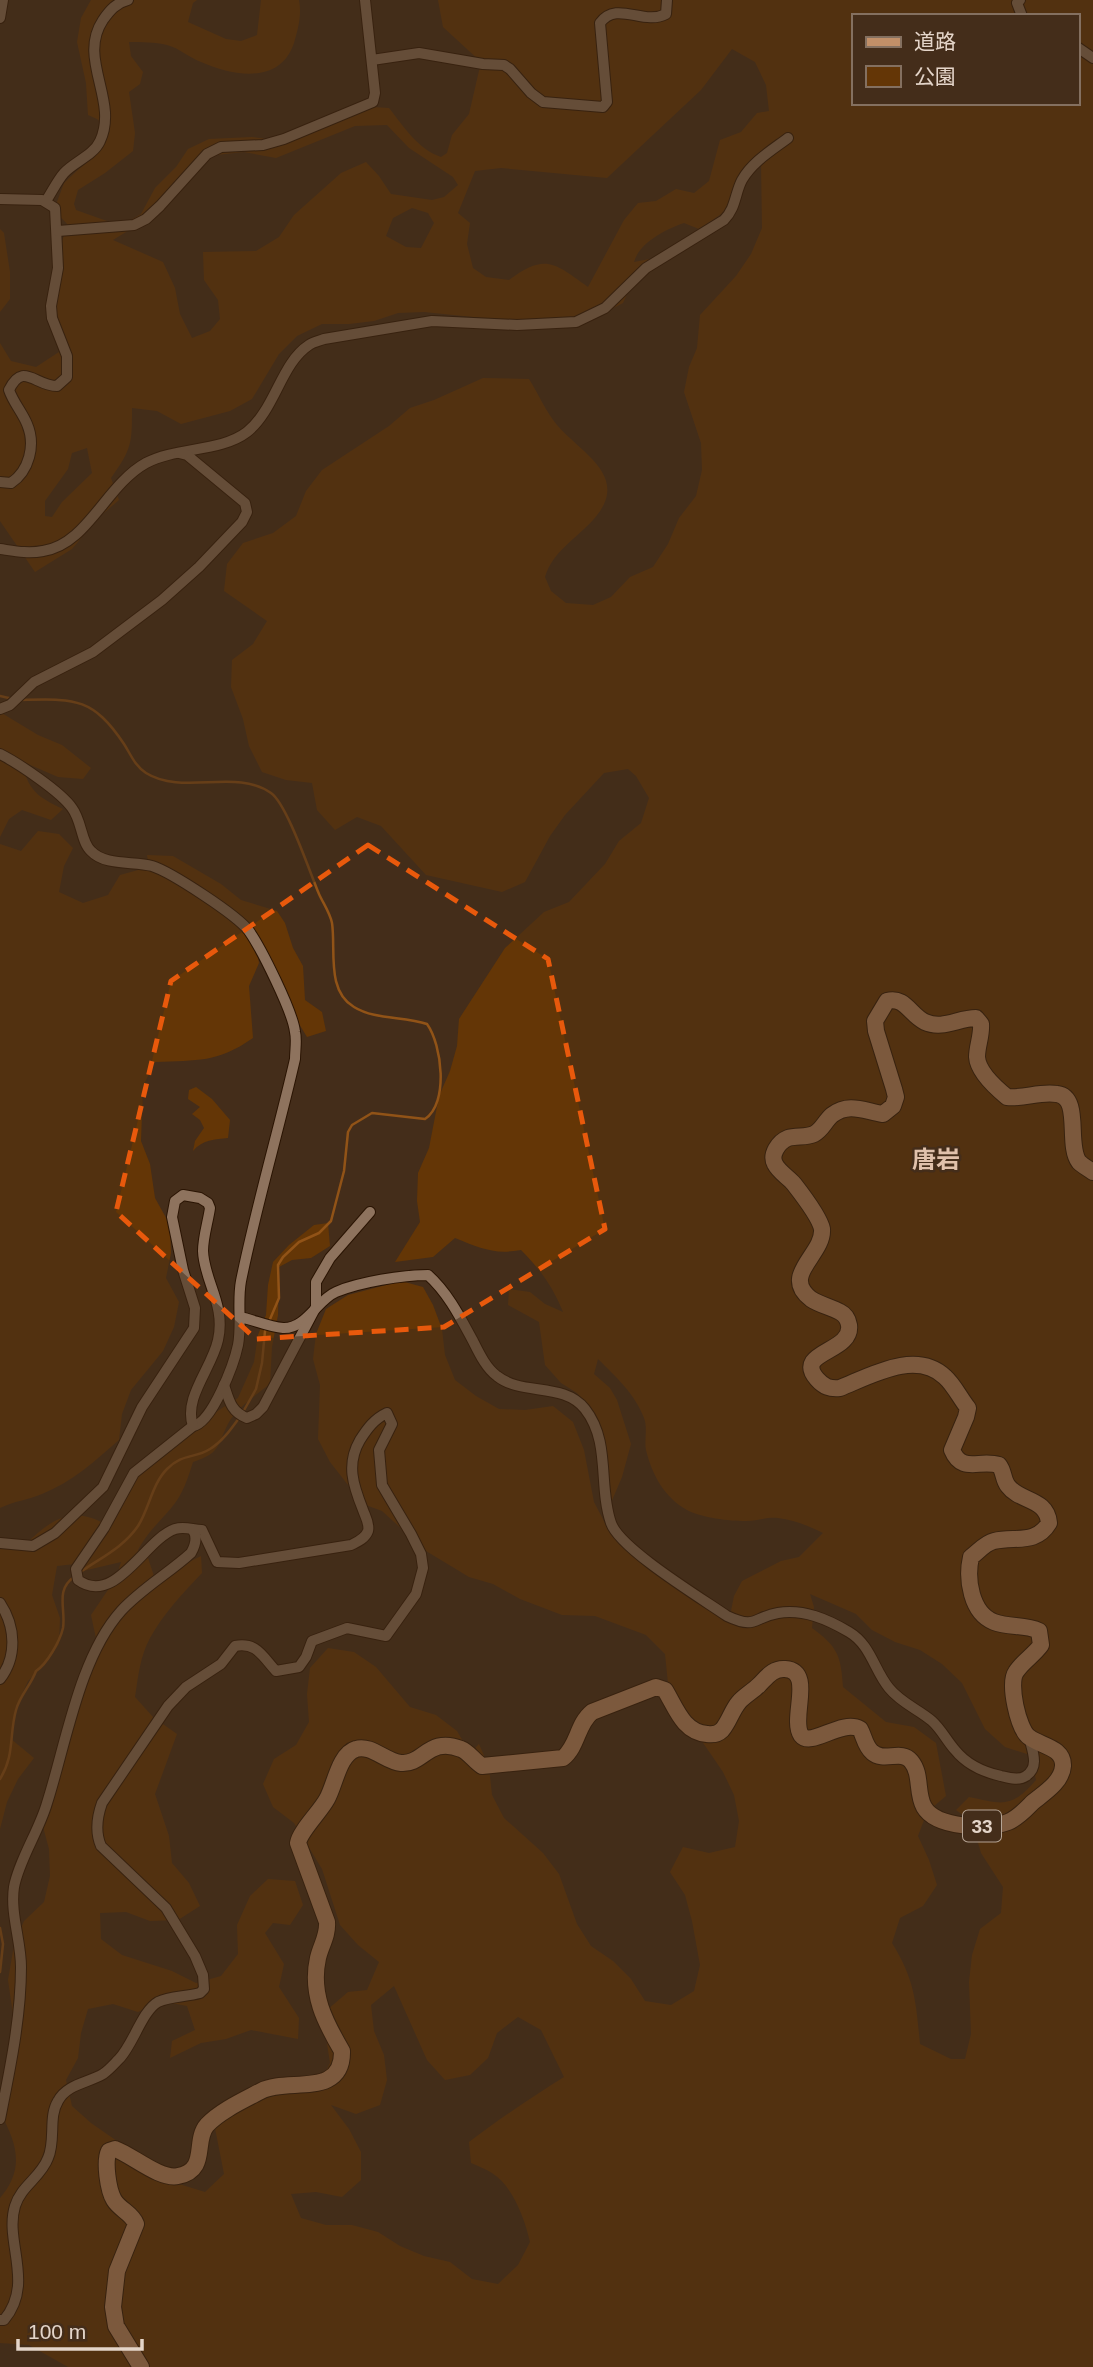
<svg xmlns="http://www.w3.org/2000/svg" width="1093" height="2367" viewBox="0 0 1093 2367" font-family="Arial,'Noto Sans JP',sans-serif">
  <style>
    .green { fill: #643606; fill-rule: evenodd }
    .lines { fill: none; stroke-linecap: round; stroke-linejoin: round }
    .stream { stroke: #915317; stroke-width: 2.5 }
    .minor-casing { stroke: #2a1403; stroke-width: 12 }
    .primary-casing { stroke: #2a1403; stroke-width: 18 }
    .minor { stroke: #8e735e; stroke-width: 10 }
    .primary { stroke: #c18f68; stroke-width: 16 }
    .marked { fill: none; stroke: #e8590c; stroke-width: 5; stroke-dasharray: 14 9; stroke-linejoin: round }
    .labels { text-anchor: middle; stroke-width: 5; stroke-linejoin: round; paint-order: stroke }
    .shield { fill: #442d1a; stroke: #b4a394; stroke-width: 2 }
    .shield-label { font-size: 19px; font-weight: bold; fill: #e4d5c9 }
    .quarter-label { font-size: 24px; font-weight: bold; fill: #e0c1ab; stroke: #442d1a }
  </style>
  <rect width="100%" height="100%" fill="#442d1a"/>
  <g class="green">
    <path d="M91,0H197L193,3L188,22L226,39L241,41L257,35L261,0H299C302,15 298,29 294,43C280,85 233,76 201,62C190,58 179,48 167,45C155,42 142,42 129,42L131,56L143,72L140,84L129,92L135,133L133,151L105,173L78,190L74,204L76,210L121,226L141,214L155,188L176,167L188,149L209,139L252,137L281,141L372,107L389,108C404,127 418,149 441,157L447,153L452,135L469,114L481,62L443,27L438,0H1093V2367H68L29,2345L0,2343V2198C25,2169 17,2144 1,2114L17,2042L8,1980L14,1945L24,1921L44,1902L50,1876L49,1849L42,1823L97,1643L91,1615L116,1578L121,1562L83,1571L75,1564L57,1566L52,1595L60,1618L59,1644L46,1663L28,1681L15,1709L11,1739L34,1758L18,1779L7,1802L0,1829V1546L25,1545C51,1519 72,1505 107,1525L142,1462L161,1457L208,1417L238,1398L254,1362L258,1335L266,1315L268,1285L273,1262L289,1245L314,1225L328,1223L330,1246L311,1258L292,1260L279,1267L278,1315L272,1347L270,1384C257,1394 237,1408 229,1422C217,1444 222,1453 193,1462C188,1478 183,1494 172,1507C158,1524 149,1530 138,1550L148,1558L155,1579L201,1556L202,1573C183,1593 163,1614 150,1638C140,1656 138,1678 135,1697L153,1717L177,1734L155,1794L169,1836L172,1863L189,1883L200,1906L178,1920L150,1921L126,1912L100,1913L101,1939L122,1955L172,1971L196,1983L221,1976L238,1954L237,1925L250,1896L268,1879L295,1881L303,1905L290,1925L273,1923L265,1933L284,1964L279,1987L299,2018L298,2039L251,2030L226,2039L201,2043L170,2058L172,2041L195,2030L187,2006L161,2001L138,2012L113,2004L88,2009L81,2033L78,2058L66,2080L72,2106L91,2123L179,2184L205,2192L224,2174L214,2123L236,2107L286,2092L318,2086L330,2063L326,2037L327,2010L348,1992L367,1990L379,1962L358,1945L340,1925L322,1869L294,1823L273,1807L263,1784L274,1759L296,1745L309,1722L307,1694L310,1668L328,1648L354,1652L376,1667L410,1707L436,1715L457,1731L470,1753L479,1744L489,1767L492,1795L504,1818L543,1853L559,1874L577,1924L591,1946L613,1961L631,1979L645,2001L671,2005L694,1991L700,1965L692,1921L685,1895L670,1872L683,1847L709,1853L735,1847L739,1821L734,1795L723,1772L669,1693L665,1654L646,1635L595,1616L562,1615L520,1599L493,1584L469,1577L426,1551L382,1511L363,1504L330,1462L318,1439L320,1385L313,1359L316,1334L326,1309L348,1295L401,1281L423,1287L433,1305L442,1329L445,1355L455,1380L476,1396L499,1409L525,1410L553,1406L573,1422L584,1450L594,1502L607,1527L623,1547L665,1568L707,1602L730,1616L734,1596L742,1581L781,1561L799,1557L823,1533C809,1526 794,1520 778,1518C766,1517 757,1521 746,1521C729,1521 702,1518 687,1510C665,1498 652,1475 646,1450C644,1440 648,1428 644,1418C635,1394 616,1377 598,1359L594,1374L610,1388L617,1400L631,1444L622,1477L610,1505L603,1443L596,1416L577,1393L561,1383L545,1365L539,1322L508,1305L509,1289L530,1292L545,1304L563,1312C553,1287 540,1269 521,1250C494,1255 480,1248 455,1238L433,1257L395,1262L420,1222L417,1201L418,1173L429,1148L439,1096L450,1071L457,1046L459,1019L505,948L544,912L569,902L605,864L619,841L641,823L649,798L636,776L628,769L604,773L565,815L550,836L525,882L502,892L426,875L381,826L357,817L335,830L317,810L312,783L286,780L262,772L249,746L243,719L231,687L232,660L253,644L267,621L224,591L227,564L243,543L273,533L296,516L306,491L322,470L389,426L410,408L434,400L483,378L529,379C538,393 546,412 557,425C582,454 632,477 593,520C576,539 553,551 545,577L551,591L566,603L593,605L611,597L630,577L653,567L668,544L679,518L696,496L702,470L701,443L684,392L689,367L697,348L700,315L736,276L751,254L762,228L761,164L748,171C747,201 721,214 699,229L684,223C666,229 639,243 634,262L660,257L636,274L623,303L600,315L574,322L502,320L424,312L398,313L374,321L349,324H322L297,336L279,354L252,399L230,411L181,424L157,411L132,408C132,443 132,449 111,478L119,500L98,518L72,549L35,572L0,521V343L11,361L36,367L59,352C56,336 51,320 48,304C45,286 61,243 68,225L54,210L64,183L99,150L110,131L97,119L88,115L86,83L77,42L81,18ZM853,16H1077V103H853ZM732,49L755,62L766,85L769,111L757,113L741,132L720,140L709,181L694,193L676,189L656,201L638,203L624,220L588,287C554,263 546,253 509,280L486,277L473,268L467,244L470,223L458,213L475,171L501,168L607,178L701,90ZM387,125L409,148L453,177L458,185L444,197L432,200L391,194L379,176L366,162L341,173L294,215L279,237L256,251L203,252L204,280L218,300L220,319L210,331L192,338L180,314L175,288L163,262L113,240L144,221L194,163L216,155L244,152L276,158L355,126ZM412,208L428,213L434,223L421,248L406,247L386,236L393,218ZM87,448L92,473L62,502L52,517L45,516V501L68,469L72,453ZM810,1594L856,1614L872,1630L895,1642L920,1650L942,1664L962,1683L985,1729L1005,1747L1030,1755L1036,1780C1011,1809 1003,1804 969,1797L956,1810L972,1822L981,1853L1003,1887L1001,1913L980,1929L972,1955L969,1982L971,2034L965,2059H951L920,2044C916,2002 915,1980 892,1943L900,1918L923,1906L937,1885L929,1860L918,1836L927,1812L946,1796L936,1743L914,1727L886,1722L843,1687C841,1656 838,1647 812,1628L814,1607ZM394,1986L427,2060L445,2080L470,2075L488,2058L497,2033L518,2017L541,2030L564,2077C532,2097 499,2119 469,2142L471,2163C478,2166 486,2169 492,2173C513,2186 525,2220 530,2242L518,2265L498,2284L472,2279L450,2262L424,2256L400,2246L378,2232L352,2225H326L301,2218L291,2194L316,2192L342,2197L361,2180V2152L349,2129L331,2105L356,2114L380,2105L387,2080L384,2055L374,2031L371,2005Z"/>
    <path d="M0,229L4,233L10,272V299L0,312Z"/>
    <path d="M0,712L38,735L62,745L91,768L83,779L58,777L21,761C29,791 36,796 63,809L51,820L22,810L9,819L0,837Z"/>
    <path d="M38,831L59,834L73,848L64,866L59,892L83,903L108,895L120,875L149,867L147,855L173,856L221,884L241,900L277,911L285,923L293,948L303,966L305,1000L322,1012L326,1031L307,1037L282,996L255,939L259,963L249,986L253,1038C217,1063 198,1060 155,1062L143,1086L141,1141L150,1164L155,1198L170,1225L171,1253L166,1278L179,1302L174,1327L163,1351L131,1390L122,1414L119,1440C95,1461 72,1482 42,1494C28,1500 14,1501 0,1508V844L21,851Z"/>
    <path d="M196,1087L212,1099L230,1120L228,1138C215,1139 202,1140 193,1151L195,1141L204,1128L200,1120L192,1114L200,1107L188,1099L189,1090Z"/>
  </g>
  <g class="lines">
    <g class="stream">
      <path d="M0,696L13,699"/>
      <path d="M20,700C73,699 92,696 124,744C131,755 135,766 146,773C183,796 236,768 271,793C287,804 310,873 319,894C323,903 330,913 332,923C336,949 326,991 354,1007C375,1020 404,1016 427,1024C442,1045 449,1103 425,1119L372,1113L352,1125L348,1132L344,1171L331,1221L319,1233L299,1242L283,1257L278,1265L279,1298L265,1331L262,1363L256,1389L243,1412"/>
      <path d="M79,1573C100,1558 123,1548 138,1526C149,1509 152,1484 167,1469C183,1453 194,1459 210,1449C222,1442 231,1429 239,1418"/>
      <path d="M0,1779C15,1755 9,1735 16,1710C20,1695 31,1685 36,1671C47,1664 60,1641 63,1628C66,1609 55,1590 74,1577"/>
      <path d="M0,1928L3,1944L0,1972"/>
    </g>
    <g class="minor-casing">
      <g id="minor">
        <path d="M1020,0L1017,3L1022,16"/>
        <path d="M0,18L3,0"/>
        <path d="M1077,47L1093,58"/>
        <path d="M372,60L419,53L483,64L504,65L510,69L531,93L543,102L603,107L607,102L600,23C617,0 643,26 666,14L667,0"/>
        <path d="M0,199L42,200L55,208L58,268L51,306L52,318L67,356V377L57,386C35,386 23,361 9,390C13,402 22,412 27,424C36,445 29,471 11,483L0,482"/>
        <path d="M46,201C52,192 57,181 64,173C74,162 94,155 100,141C119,100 77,59 103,20C110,10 116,3 128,0"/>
        <path d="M58,231L134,225L146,219L160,206L207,154L221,147L263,145L284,139L373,102L375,93L365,0"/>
        <path d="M0,549C14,551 28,554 43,551C87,545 106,485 146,463C176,447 221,452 247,432C275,410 281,363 309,345C313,342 319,341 324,339L432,321L517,325L576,322L605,308L646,268L724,220C736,208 735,193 742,180C752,162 772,150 788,138"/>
        <path d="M0,709L10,705L34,682L93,652L162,600L199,567L242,522L247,512L245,503L187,455L179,453"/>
        <path d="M0,754C18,763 61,792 72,808C82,821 81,842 91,851C105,866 133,861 152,866C171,872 237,915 249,931C261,948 293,1012 295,1032C297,1040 295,1050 295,1059C278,1133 256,1207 241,1281C237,1302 242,1324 238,1345C234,1364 212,1423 193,1426L134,1473L104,1528L76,1569L78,1580C115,1607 145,1539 175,1529C185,1526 193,1530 202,1530L217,1562L239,1563L351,1545C357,1542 365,1539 368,1531C370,1524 365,1516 363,1510C353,1485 346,1464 360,1440C367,1429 374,1419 387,1413L392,1424L379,1450L382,1485L411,1534L421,1554L423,1568L416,1594L386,1636L347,1628L312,1641L306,1657L299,1667L276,1671C262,1656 257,1642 235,1646L221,1664L186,1687L168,1706L102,1803C97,1817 95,1832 101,1846L166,1908L195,1956L203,1975L204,1989L200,1993C186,1997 170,1996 158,2002C142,2011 133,2045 119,2059C114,2064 109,2070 103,2074C88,2083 67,2084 58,2101C48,2117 56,2140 48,2158C41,2177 21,2186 15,2206C4,2242 35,2283 4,2320H0"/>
        <path d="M240,1317C254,1320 269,1327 283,1328C306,1329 317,1300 336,1292C359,1282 403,1275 428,1275C448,1293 460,1317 473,1341C479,1353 486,1368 497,1376C522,1396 564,1382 585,1409C611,1442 598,1486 611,1523C620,1549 701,1598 727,1616C757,1630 753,1617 778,1613C804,1609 827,1619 849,1632C871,1645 874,1670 889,1688C901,1703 918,1709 932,1721C941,1729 947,1741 955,1750C967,1765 983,1772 1001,1776C1009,1778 1019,1781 1026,1776C1040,1767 1032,1750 1029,1737"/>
        <path d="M224,1385C229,1400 231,1412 247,1418L256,1414L263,1407L316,1307V1282L330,1258L370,1212"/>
        <path d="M0,1543L33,1546L55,1533L103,1487L142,1407L194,1328L195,1308L183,1270L172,1217L175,1201L183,1195L200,1198L208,1203L210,1208C208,1222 203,1237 203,1251C204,1281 226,1305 218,1340C212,1368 183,1398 193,1426"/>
        <path d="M0,1603C16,1627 17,1657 0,1679"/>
        <path d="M0,2119C10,2069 21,2017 21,1967C21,1941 10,1913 14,1887C19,1860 39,1831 47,1803C66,1744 79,1658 121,1611C141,1589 169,1573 191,1553C195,1546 198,1538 193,1530"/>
      </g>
    </g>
    <g class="primary-casing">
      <path id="primary" d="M141,2367L116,2326L113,2307L117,2271L136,2224C132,2213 120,2210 114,2200C108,2190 104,2161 109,2151L115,2149C132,2155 160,2180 178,2176C209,2170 193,2141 207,2125C220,2111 244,2100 261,2091C287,2077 343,2099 342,2051C325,2022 310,1994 318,1958C321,1945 328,1936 327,1922L298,1843C300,1831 320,1812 327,1799C335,1785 339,1754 356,1749C371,1744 386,1762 401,1763C423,1765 429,1736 461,1749C469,1752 474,1761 482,1766L563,1758C578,1746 577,1724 592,1712L656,1687L665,1690C676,1708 683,1732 707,1734C713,1735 718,1734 722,1730C729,1722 732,1710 739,1702C744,1696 753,1691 759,1685C767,1677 773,1668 785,1669C815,1671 790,1718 801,1735C811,1748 841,1719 860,1729C864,1736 865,1746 872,1752C884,1763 901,1749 911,1761C922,1774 916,1793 924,1807C936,1828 988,1830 1008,1822C1018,1818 1026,1809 1033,1802C1044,1793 1062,1782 1063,1766C1064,1747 1040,1746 1029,1737C1018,1729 1008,1683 1016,1672C1022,1662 1034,1655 1041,1645L1039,1631C1025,1624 1009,1628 994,1622C971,1613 966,1579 971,1557C978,1552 985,1543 994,1541C1015,1536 1036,1545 1049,1523C1047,1498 1020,1502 1008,1486C1003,1480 1004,1471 999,1465C979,1459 962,1474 952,1450L966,1417L968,1408C960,1398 954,1385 945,1377C916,1349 870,1376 840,1388C830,1389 824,1387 817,1379C793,1351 853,1353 849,1325C848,1319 846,1315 840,1312C831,1307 820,1305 811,1299C780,1275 824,1255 822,1229C820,1218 801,1193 794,1184C788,1177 779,1172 775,1164C770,1155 778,1142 788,1138C796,1135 806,1138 814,1134C822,1130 825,1121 832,1115C849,1102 864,1111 883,1114L893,1106L896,1097L894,1089L876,1031L875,1021L887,1001C905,996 910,1015 925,1022C943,1030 958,1018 976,1018L981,1024C982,1035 977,1046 977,1057C978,1072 996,1088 1007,1097C1024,1099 1040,1091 1057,1094C1082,1097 1066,1145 1079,1162C1083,1166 1089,1169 1093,1172"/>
    </g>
    <use href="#minor" class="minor"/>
    <use href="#primary" class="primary"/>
  </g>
  <path d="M0 0H1093V2367H0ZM368,845L548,959L605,1229L444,1327L256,1339L116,1212L171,981Z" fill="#442d1a" fill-opacity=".55" fill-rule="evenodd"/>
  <path class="marked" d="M368,845L548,959L605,1229L444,1327L256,1339L116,1212L171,981Z"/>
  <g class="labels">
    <rect class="shield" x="963" y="1810.5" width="38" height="31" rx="5"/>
    <g class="shield-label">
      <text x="982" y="1833">33</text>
    </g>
    <g class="quarter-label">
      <text x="936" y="1168">唐岩</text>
    </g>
  </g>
  <rect x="852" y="14" width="228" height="91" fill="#442d1a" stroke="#847060" stroke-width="2"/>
  <rect x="866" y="37" width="35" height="10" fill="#c18f68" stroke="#847060" stroke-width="2"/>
  <text x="914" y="49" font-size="21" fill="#e4d5c9">道路</text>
  <rect x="866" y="66" width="35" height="21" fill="#643606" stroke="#847060" stroke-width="2"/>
  <text x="914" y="84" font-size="21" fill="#e4d5c9">公園</text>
  <path d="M18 2339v10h124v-10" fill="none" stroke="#e4d5c9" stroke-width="3.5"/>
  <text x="28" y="2339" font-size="21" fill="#e4d5c9" stroke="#442d1a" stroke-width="5" paint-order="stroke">100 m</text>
</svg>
